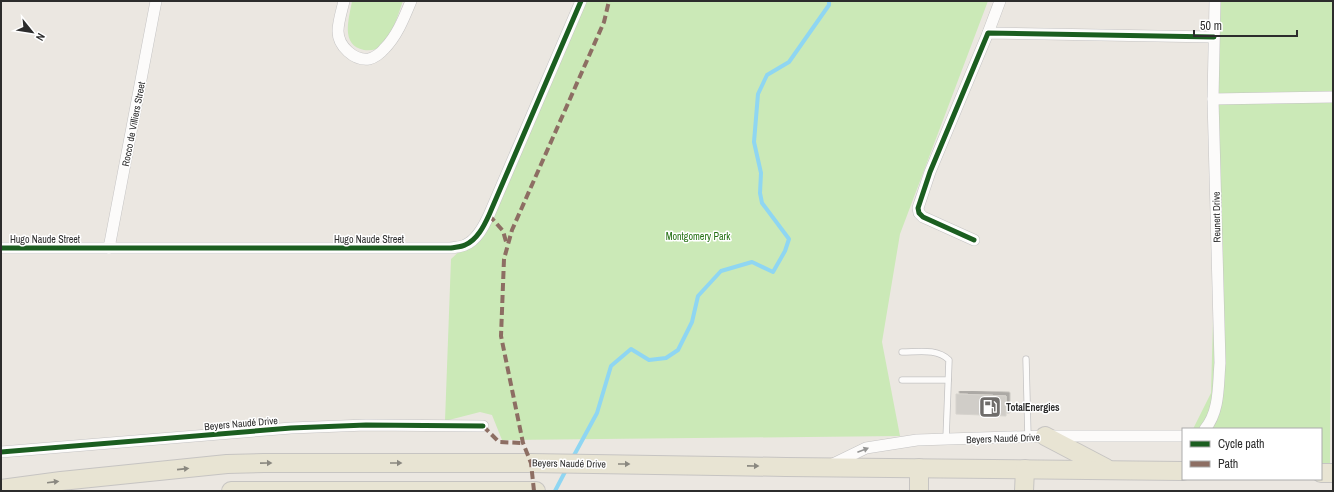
<svg xmlns="http://www.w3.org/2000/svg" width="1334" height="492" viewBox="0 0 1334 492" font-family="'Archivo Narrow',sans-serif">
  <style>
    .green { fill: #cbe9b7 }
    .lines { fill: none; stroke-linecap: round; stroke-linejoin: round }
    .stream { stroke: #8fd6f2; stroke-width: 4 }
    .building { fill: #d0cdc8; stroke: #d6d3cd; filter: url(#shadow) }
    .service-casing { stroke: #c4c3c3; stroke-width: 7 }
    .minor-casing { stroke: #c4c3c3; stroke-width: 12 }
    .primary-casing { stroke: #c6c4c2; stroke-width: 20 }
    .service { stroke: #fcfbfa; stroke-width: 5.5 }
    .minor { stroke: #fcfbfa; stroke-width: 11 }
    .primary { stroke: #e8e4d3; stroke-width: 18 }
    .quiet { stroke: #8d6e63; stroke-width: 4; stroke-dasharray: 8 4; stroke-linecap: butt }
    .cycleway-casing { stroke: #fff; stroke-width: 8 }
    .cycleway { stroke: #1b5e20; stroke-width: 5 }
    .oneway { fill: #949493 }
    .oneway2 { fill: #8a8880 }
    .labels { text-anchor: middle; stroke-width: 3; stroke-linejoin: round; paint-order: stroke }
    .street-label { font-size: 10px; fill: #2c2c2c; stroke: #fff }
    .park-label { font-size: 10px; fill: #257114; stroke: #fff }
    .poi-label { font-size: 10px; font-weight: bold; fill: #2c2c2c; stroke: #fff; text-anchor: start }
  </style>
  <defs>
    <filter id="shadow"><feDropShadow dx="3.5" dy="-3.5" stdDeviation="0" flood-color="#0004"/></filter>
  </defs>
  <rect width="100%" height="100%" fill="#ebe7e1"/>
  <g class="green">
    <path d="M352,1H403C398,14 392,37 382,46C377,50 370,51 364,50C340,45 349,19 352,1Z"/>
    <path d="M578,1H988L900,234L882,342L900,436L502,440L492,415L480,412L445,421L451,259L488,225Z"/>
    <path d="M1218,1H1333L1330,470L1321,469V429H1193L1211,393L1219,97Z"/>
  </g>
  <g class="lines">
    <g class="stream">
      <path d="M572,459L597,413L611,366L631,349L649,360L666,358L678,350L692,322L698,296L721,271L752,262L773,272L785,251L789,239L762,203L760,193L761,173L754,142L758,94L767,75L789,62L829,5V1"/>
      <path d="M555,491L567,468"/>
    </g>
  </g>
  <path class="building" d="M956,394L1006,396V416L956,414Z"/>
  <g class="lines">
    <g class="service-casing">
      <g id="service">
        <path d="M902,352C918,352 937,348 949,360L946,439"/>
        <path d="M1026,359L1028,437"/>
        <path d="M902,380H948"/>
      </g>
    </g>
    <g class="minor-casing">
      <g id="minor">
        <path d="M344,1C342,10 338,22 338,31C338,46 354,61 369,59C374,58 381,53 384,49C397,36 404,18 411,1"/>
        <path d="M988,33L1000,1"/>
        <path d="M1213,99L1333,97"/>
        <path d="M974,240L923,217L919,213L918,208L930,172L988,33L1214,37"/>
        <path d="M1,248H451C456,247 461,247 465,245C477,240 484,226 489,215L581,1"/>
        <path d="M109,248L156,1"/>
        <path d="M1205,429C1220,411 1218,385 1220,363L1213,99L1215,1"/>
        <path d="M1,452L291,428L366,425L483,426"/>
        <path d="M831,465L866,448L917,440L1045,436H1183"/>
      </g>
    </g>
    <g class="primary-casing">
      <g id="primary">
        <path d="M1045,436L1106,468"/>
        <path d="M1321,473H1333"/>
        <path d="M1,489L61,481L227,464L264,463H531L786,467L1183,471"/>
        <path d="M231,491H536"/>
        <path d="M919,491V468"/>
        <path d="M1024,491L1025,469"/>
      </g>
    </g>
    <use href="#service" class="service"/>
    <use href="#minor" class="minor"/>
    <use href="#primary" class="primary"/>
    <g class="quiet">
      <path d="M489,215L503,231L507,245"/>
      <path d="M483,426L499,442L523,443"/>
      <path d="M534,491L531,463L523,443L501,336L504,259L512,230L604,22L609,1"/>
    </g>
    <g class="cycleway-casing">
      <g id="cycleway">
        <path d="M974,240L923,217L919,213L918,208L930,172L988,33L1214,37"/>
        <path d="M1,248H451C456,247 461,247 465,245C477,240 484,226 489,215L581,1"/>
        <path d="M1,452L291,428L366,425L483,426"/>
      </g>
    </g>
    <use href="#cycleway" class="cycleway"/>
  </g>
  <defs><path id="oneway-solid" d="M-6-.8H1V-3.2L6.5 0L1 3.2V.8H-6Z"/></defs>
  <use class="oneway" href="#oneway-solid" transform="translate(863 450) rotate(-21)"/>
  <g class="oneway2">
    <use href="#oneway-solid" transform="translate(266 463) rotate(-1)"/>
    <use href="#oneway-solid" transform="translate(396 463)"/>
    <use href="#oneway-solid" transform="translate(624 464)"/>
    <use href="#oneway-solid" transform="translate(753 466) rotate(1)"/>
    <use href="#oneway-solid" transform="translate(183 469) rotate(-6)"/>
    <use href="#oneway-solid" transform="translate(53 482) rotate(-7)"/>
  </g>
  <defs>
    <g id="fuel-square" transform="scale(1.15)"><rect x="-9" y="-9" width="18" height="18" rx="4" fill="#6f6d6b" stroke="#fff"/><path d="M-5.5-6h7V0h2V4h1.3V-2.5L3-4.5l.8-.8L6-3V5H2.5V1h-1V6h-7ZM-4.2-4.7v3.2H.2V-4.7Z" fill="#fff"/></g>
  </defs>
  <g fill-rule="evenodd">
    <use href="#fuel-square" x="990" y="407"/>
  </g>
  <g class="labels">
    <g class="street-label">
      <text transform="translate(133 124) rotate(-79)" y="4">Rocco de Villiers Street</text>
      <text transform="translate(1216 217) rotate(-91)" y="4">Reunert Drive</text>
      <text x="45" y="243">Hugo Naude Street</text>
      <text x="369" y="243">Hugo Naude Street</text>
      <text transform="translate(241 423) rotate(-5)" y="4">Beyers Naudé Drive</text>
      <text transform="translate(1003 438) rotate(-2)" y="4">Beyers Naudé Drive</text>
      <text transform="translate(569 463) rotate(1)" y="4">Beyers Naudé Drive</text>
    </g>
    <g class="park-label">
      <text x="698" y="240">Montgomery Park</text>
    </g>
    <g class="poi-label">
      <text x="1006" y="411">TotalEnergies</text>
    </g>
  </g>
  <rect width="1334" height="492" fill="none" stroke="#2c2c2c" stroke-width="4"/>
  <rect x="1182" y="428" width="140" height="52" fill="#ffffff" stroke="#ababab"/>
  <rect x="1190" y="441" width="20" height="6" fill="#1b5e20" stroke="#ababab"/>
  <text x="1218" y="448" font-size="12" fill="#2c2c2c">Cycle path</text>
  <rect x="1190" y="461" width="20" height="6" fill="#8d6e63" stroke="#ababab"/>
  <text x="1218" y="468" font-size="12" fill="#2c2c2c">Path</text>
  <g transform="translate(32 32) rotate(120)" stroke="#ffffff" stroke-width="3" paint-order="stroke">
  <path d="M0-3L7 15L0 10L-7 15Z" fill="#2c2c2c"/>
  <text y="-6" font-size="11" font-weight="bold" text-anchor="middle" fill="#2c2c2c">N</text>
  </g>
  <path d="M1194 30v6h103v-6" fill="none" stroke="#2c2c2c" stroke-width="2"/>
  <text x="1200" y="30" font-size="12" fill="#2c2c2c" stroke="#ffffff" stroke-width="3" paint-order="stroke">50 m</text>
</svg>
